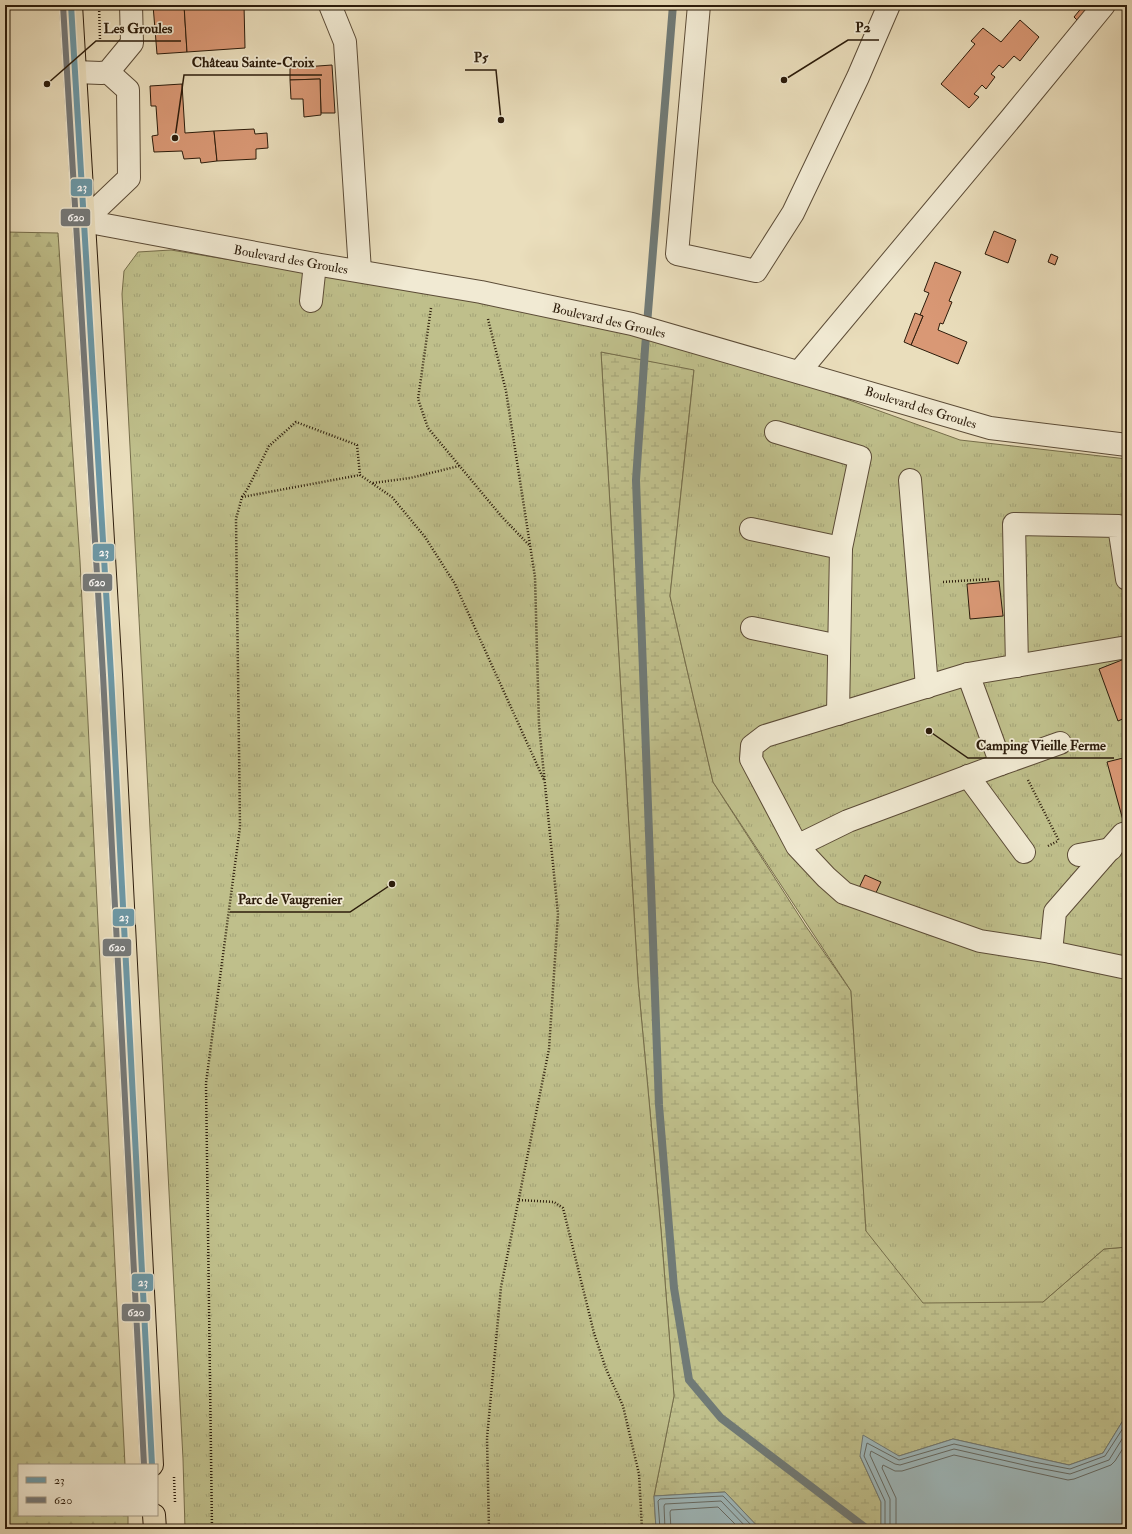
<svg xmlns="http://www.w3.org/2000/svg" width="1132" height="1534" viewBox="0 0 1132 1534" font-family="'IM FELL Double Pica',serif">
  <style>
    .forest { fill: url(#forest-firs); stroke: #766e4b }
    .wetland { fill: url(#wetland-marsh); stroke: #766e4b }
    .park { fill: url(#park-tufts); stroke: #766e4b }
    .water { fill: #9eb9bd; stroke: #707a76 }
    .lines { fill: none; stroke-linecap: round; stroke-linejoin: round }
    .shore { stroke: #656a64; stroke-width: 1 }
    .stream { stroke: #707a76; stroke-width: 8 }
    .building { fill: #d99875; stroke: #2c1c0b }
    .minor-casing { stroke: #5c4c37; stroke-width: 24 }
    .major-casing { stroke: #2c1c0b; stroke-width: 24 }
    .path { stroke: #2c1c0b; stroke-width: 2.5; stroke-dasharray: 1 2; stroke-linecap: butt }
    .minor { stroke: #f1ead3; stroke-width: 22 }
    .major { stroke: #eadebc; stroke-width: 22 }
    .bus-1-casing { stroke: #f1ead3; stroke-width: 9 }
    .bus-2-casing { stroke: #f1ead3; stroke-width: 9 }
    .bus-1 { stroke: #6c99a8; stroke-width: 6 }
    .bus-2 { stroke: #757a7b; stroke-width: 6 }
    .labels { text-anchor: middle; stroke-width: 3.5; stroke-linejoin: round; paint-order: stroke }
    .street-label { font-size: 13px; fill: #2c1c0b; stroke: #f1ead3 }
    .leader { fill: none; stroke: #2c1c0b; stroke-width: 1.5 }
    .callout-dot { fill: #2c1c0b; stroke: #f1ead3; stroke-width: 1.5 }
    .callout-label { font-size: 14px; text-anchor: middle; font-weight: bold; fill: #2c1c0b; stroke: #f1ead3; stroke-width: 3.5; stroke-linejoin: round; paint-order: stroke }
    .line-badge { stroke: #f1ead3; stroke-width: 1.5 }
    .badge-label { font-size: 11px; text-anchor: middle; font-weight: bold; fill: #fff }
  </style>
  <defs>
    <pattern id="forest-firs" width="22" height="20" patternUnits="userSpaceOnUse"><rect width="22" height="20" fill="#bfbf8b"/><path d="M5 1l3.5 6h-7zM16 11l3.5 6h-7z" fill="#a4a477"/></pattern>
    <pattern id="wetland-marsh" width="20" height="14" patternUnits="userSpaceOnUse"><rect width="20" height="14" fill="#bfbf8b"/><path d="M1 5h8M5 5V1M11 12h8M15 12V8" fill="none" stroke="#a4a477"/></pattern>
    <pattern id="park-tufts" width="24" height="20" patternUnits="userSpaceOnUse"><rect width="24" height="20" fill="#bfbf8b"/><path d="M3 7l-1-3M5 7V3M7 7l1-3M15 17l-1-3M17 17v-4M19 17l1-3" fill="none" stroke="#a4a477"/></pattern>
  </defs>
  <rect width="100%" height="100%" fill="#eadebc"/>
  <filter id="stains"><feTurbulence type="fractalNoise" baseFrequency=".005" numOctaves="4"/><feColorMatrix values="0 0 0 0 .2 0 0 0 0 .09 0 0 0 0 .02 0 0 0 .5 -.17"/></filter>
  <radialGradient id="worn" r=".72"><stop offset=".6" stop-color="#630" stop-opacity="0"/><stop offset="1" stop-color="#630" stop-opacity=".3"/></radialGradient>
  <path class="forest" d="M5,232L58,233L80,561L125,1465H19V1515H128V1529H5Z"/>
  <path class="wetland" d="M601,352L694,369L670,596L713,782L805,925L851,991L866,1231L1043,1302L1104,1249L1127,1247V1414L1103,1453L1069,1465L953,1439L899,1456H860L881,1502V1527L879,1529H760L725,1492L654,1496L674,1396L661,1230L638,981Z"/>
  <path class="park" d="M171,250L644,329L741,361L960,440L1127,459V1247L1104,1249L1043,1302L923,1303L866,1231L851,991L713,782L670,596L694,370L601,352L638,981L661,1230L674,1396L654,1496L656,1529H185L183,1459L122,294L124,271L138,252Z"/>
  <g class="water">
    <path d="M1127,1414V1529H879L881,1527V1502L860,1456L863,1435L899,1456L953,1439L1069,1465L1103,1453Z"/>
    <path d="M725,1492L760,1529H656L654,1496Z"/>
  </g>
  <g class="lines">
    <g class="shore">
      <path d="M660,1529L658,1501L660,1499L723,1496L755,1529"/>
      <path d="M665,1529L664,1506L665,1504L721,1501L748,1529"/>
      <path d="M671,1529L670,1512L671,1510L718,1507L740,1529"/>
      <path d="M885,1529V1501L864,1456L867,1443L899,1460L954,1444L1034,1462L1070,1469L1105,1456L1127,1422"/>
      <path d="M890,1529V1499L870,1455L871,1451L895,1464L900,1465L954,1449L1033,1467L1070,1474L1109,1460L1127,1431"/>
      <path d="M896,1529V1498L882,1468L883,1465L895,1471H902L954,1455L1068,1480L1074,1479L1111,1465L1115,1461L1127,1442"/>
    </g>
    <path class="stream" d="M673,5L645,349L636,480L659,1105L674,1288L689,1380L721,1418L867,1529"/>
  </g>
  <g class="building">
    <path d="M153,5H184L187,52L157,54Z"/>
    <path d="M184,5H244L245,48L187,52Z"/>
    <path d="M1084,5L1089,6L1077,20L1074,17Z"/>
    <path d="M1020,20L1039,37L1020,61L1014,56L1003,68L999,65L991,74L995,77L986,89L982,85L974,94L979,97L969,108L941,84L975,44L971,41L983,28L1001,42Z"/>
    <path d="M332,65L335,113H321L320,79L290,80V68Z"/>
    <path d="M320,79L321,115L304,117L303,99H291L290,80Z"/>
    <path d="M182,84L185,133L214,131L217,161L201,163L200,158L184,159L182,151L154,152L152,136L158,135L156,106H151L150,86Z"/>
    <path d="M254,129L255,134L267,133L268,148L256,149V159L217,161L214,131Z"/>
    <path d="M994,231L1016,240L1008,263L985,254Z"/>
    <path d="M1051,254L1058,257L1055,265L1048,262Z"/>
    <path d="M935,262L961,272L949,301L952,302L943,324L940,323L938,330L967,342L958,364L911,345L923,316L920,315L929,293L924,291Z"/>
    <path d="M915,313L923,316L911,345L904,342Z"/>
    <path d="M999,581L1003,616L970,619L967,584Z"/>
    <path d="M1127,658V717L1118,721L1099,669Z"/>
    <path d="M1127,757V823L1124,824L1107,762Z"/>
    <path d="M865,875L881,882L874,897L858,890Z"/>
  </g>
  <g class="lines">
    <g class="minor-casing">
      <g id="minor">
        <path d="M330,5L345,42L360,271"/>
        <path d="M699,5L677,254L756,271L793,213L858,77L889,5"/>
        <path d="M75,72L101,73L108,72L132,43L131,5"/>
        <path d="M84,221L315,264L481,292L632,324L990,428L1127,445"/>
        <path d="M84,221L129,178L128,90L108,72"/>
        <path d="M311,301L315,264"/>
        <path d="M799,372L1012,117L1104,5"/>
        <path d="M776,432L860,457L841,548L838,714"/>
        <path d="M910,480L927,687"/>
        <path d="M751,529L841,548"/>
        <path d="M752,628L839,646"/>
        <path d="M1017,666L1014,524L1119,526L1127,579"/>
        <path d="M968,674L1127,647"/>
        <path d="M1001,764L1060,743"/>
        <path d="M968,776L1024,852"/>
        <path d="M797,846L848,821L1001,764L968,674L765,736L752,746L751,759L797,846L826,877L844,893L980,941L1051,952L1127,968"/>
        <path d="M1079,855L1111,849"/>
        <path d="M1051,952L1055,912L1123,834L1127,833"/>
      </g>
    </g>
    <g class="major-casing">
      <g id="major">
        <path d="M71,5L111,675L152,1465"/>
        <path d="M154,1515L155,1529"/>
      </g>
    </g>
    <g class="path">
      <path d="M99,5L100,40"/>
      <path d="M431,308L418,399L428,428L502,517L530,546"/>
      <path d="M488,319L506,391L535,577L539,725L558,914L549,1049L501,1287L487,1438L489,1529"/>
      <path d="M373,483L410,478L459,466"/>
      <path d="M242,497L248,488L269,446L296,422L357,445L360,475L392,497L425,537L455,584L544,780"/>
      <path d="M943,582L990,579"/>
      <path d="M1028,780L1059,841"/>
      <path d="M1048,846L1058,841"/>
      <path d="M519,1200L554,1202L563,1208L594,1333L606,1369L623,1406L639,1474L642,1529"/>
      <path d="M174,1477L175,1502"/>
      <path d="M212,1529L206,1083L240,827L236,519L242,497L360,475"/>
    </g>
    <use href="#minor" class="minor"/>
    <use href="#major" class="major"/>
    <g class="bus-1-casing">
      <path id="bus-1" d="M71,5L111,675L152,1465"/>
    </g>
    <g class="bus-2-casing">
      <path id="bus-2" d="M63,5L103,675L144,1465"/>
    </g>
    <use href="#bus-1" class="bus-1"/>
    <use href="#bus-2" class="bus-2"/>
  </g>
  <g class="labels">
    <g class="street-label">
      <text transform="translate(291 259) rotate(10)" y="5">Boulevard des Groules</text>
      <text transform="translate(609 320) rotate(13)" y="5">Boulevard des Groules</text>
      <text transform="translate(921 407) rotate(17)" y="5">Boulevard des Groules</text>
    </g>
  </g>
  <path class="leader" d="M784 80L848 40H879M47 84L96 41H181M501 120L496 70H465M175 138L184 75H322M929 731L968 758H1114M392 884L350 912H230"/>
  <g class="callout-dot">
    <circle cx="784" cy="80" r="4"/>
    <circle cx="47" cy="84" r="4"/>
    <circle cx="501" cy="120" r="4"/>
    <circle cx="175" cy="138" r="4"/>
    <circle cx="929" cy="731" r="4"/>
    <circle cx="392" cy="884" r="4"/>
  </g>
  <g class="callout-label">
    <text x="863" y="32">P2</text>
    <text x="138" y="33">Les Groules</text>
    <text x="481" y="62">P5</text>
    <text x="253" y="67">Château Sainte-Croix</text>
    <text x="1041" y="750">Camping Vieille Ferme</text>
    <text x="290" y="904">Parc de Vaugrenier</text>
  </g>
  <g class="line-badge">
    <rect x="70" y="178" width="23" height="19" rx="4" fill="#6c99a8"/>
    <rect x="60" y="208" width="31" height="19" rx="4" fill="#757a7b"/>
    <rect x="92" y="543" width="23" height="19" rx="4" fill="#6c99a8"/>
    <rect x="82" y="573" width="31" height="19" rx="4" fill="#757a7b"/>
    <rect x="112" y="908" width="23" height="19" rx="4" fill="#6c99a8"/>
    <rect x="102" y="938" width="30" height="19" rx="4" fill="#757a7b"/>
    <rect x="131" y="1273" width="23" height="19" rx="4" fill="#6c99a8"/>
    <rect x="121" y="1303" width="30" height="19" rx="4" fill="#757a7b"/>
  </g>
  <g class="badge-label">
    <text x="82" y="191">23</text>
    <text x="76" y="221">620</text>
    <text x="104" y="556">23</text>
    <text x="97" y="586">620</text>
    <text x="124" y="921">23</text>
    <text x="117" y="951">620</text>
    <text x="143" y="1286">23</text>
    <text x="136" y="1316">620</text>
  </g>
  <rect width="1132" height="1534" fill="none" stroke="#eadebc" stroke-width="20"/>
  <rect x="6" y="6" width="1120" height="1522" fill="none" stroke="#2c1c0b" stroke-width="2"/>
  <rect x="10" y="10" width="1112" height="1514" fill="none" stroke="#2c1c0b"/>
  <rect x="18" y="1464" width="140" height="52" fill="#f1ead3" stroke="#a29883"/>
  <rect x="26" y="1477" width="20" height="6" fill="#6c99a8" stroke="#a29883"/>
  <text x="54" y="1484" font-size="12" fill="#2c1c0b">23</text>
  <rect x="26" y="1497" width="20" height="6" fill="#757a7b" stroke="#a29883"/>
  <text x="54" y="1504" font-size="12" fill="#2c1c0b">620</text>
  <rect width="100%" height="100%" filter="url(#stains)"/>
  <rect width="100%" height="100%" fill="url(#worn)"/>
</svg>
